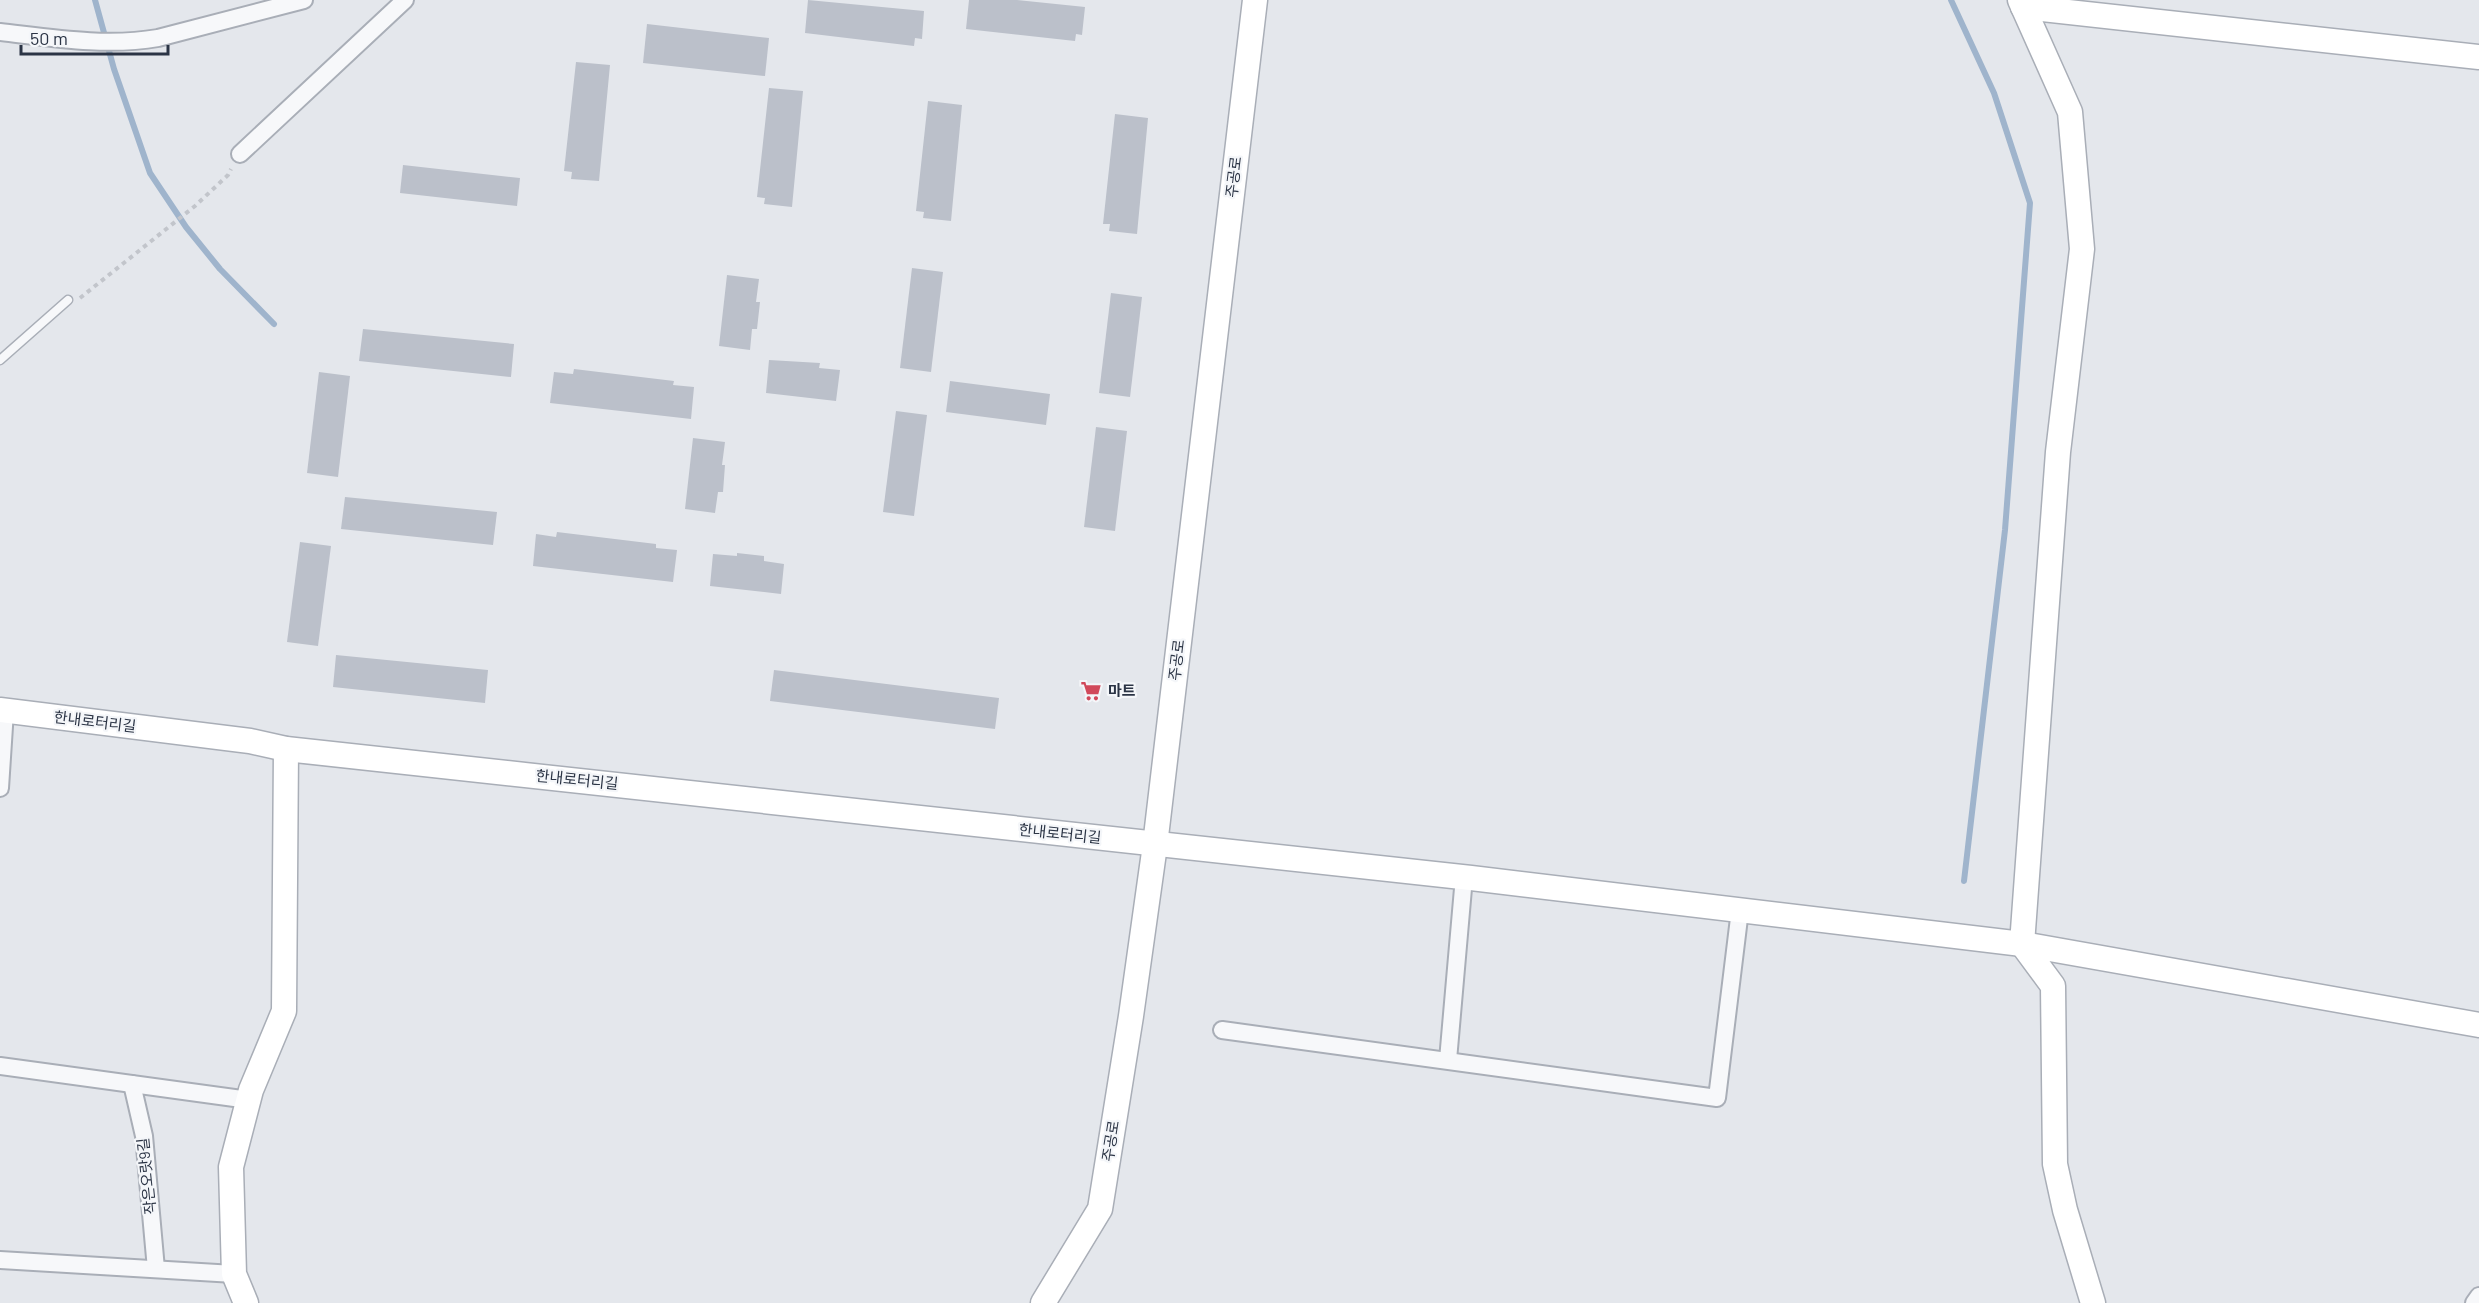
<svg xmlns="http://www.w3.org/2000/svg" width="2479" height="1303" viewBox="0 0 2479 1303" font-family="Barlow,'Noto Sans KR',sans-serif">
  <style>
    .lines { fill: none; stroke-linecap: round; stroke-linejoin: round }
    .stream { stroke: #9fb4cc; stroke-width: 6 }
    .building { fill: #bbc0ca }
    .lane-casing { stroke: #a9aeb7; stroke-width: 11 }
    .street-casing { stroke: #a9aeb7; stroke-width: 20 }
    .secondary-casing { stroke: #a9aeb7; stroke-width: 27 }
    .path { stroke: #c2c5cb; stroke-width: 4; stroke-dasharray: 4.5 4.5; stroke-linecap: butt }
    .lane { stroke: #f7f8fa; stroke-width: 8 }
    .street { stroke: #f7f8fa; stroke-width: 16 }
    .secondary { stroke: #fff; stroke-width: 24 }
    .labels { text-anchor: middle; stroke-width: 4.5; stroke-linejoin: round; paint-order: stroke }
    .street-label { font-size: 15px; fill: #2b3445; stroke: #f4f6f9 }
    .poi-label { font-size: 15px; font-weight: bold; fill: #2b3445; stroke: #f4f6f9; text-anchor: start }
  </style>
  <rect width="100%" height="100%" fill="#e4e7ec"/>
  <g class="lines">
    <g class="stream">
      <path d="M95,0L114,69L150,173L186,227L220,269L274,324"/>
      <path d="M1951,0L1994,93L2030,203L2005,530L1964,881"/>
    </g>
  </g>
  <g class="building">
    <path d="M808,0L924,11L922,39L915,38L914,46L805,33Z"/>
    <path d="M969,0H1017L1085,7L1082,35L1076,34L1075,41L966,29Z"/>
    <path d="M647,24L769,38L765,76L643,63Z"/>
    <path d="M576,62L610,65L599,181L571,179L572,172L564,171Z"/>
    <path d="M769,88L803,91L792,207L764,204L765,198L757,197Z"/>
    <path d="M928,101L962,105L951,221L923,218L924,212L916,211Z"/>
    <path d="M1115,114L1148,118L1137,234L1109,231L1110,224H1103Z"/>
    <path d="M403,165L520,178L517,206L400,193Z"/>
    <path d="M912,268L943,272L931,372L900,368Z"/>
    <path d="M727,275L759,279L756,302H760L757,329H752L750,350L719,346Z"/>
    <path d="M1111,293L1142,297L1130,397L1099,393Z"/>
    <path d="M363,329L514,344L511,377L359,361Z"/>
    <path d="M769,360L820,363L819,368L840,370L836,401L766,393Z"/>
    <path d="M574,369L674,381L673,385L694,387L691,419L550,403L554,372L573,374Z"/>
    <path d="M319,372L350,376L338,477L307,473Z"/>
    <path d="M950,381L1050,394L1046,425L946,412Z"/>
    <path d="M896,411L927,415L914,516L883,512Z"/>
    <path d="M1096,427L1127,431L1115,531L1084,527Z"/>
    <path d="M693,438L725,442L722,465H725L723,492H718L715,513L685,509Z"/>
    <path d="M345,497L497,512L493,545L341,529Z"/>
    <path d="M557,532L656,544V548L677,550L673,582L533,566L536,534L556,537Z"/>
    <path d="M300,542L331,546L318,646L287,642Z"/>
    <path d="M737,553L764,556V561L784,564L781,594L710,586L713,554L737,556Z"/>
    <path d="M336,655L488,670L485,703L333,687Z"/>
    <path d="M774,670L999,698L995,729L770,701Z"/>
  </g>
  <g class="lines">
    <g class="lane-casing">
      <path id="lane" d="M0,360L68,300"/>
    </g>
    <g class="street-casing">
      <g id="street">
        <path d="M0,32C52,38 106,47 158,38L304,0"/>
        <path d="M240,154L405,0"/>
        <path d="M0,788L5,711"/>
        <path d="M1222,1030L1717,1098L1740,910"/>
        <path d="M1448,1060L1464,877"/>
        <path d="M0,1066L249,1100"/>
        <path d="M132,1084L144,1136L156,1269"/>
        <path d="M0,1260L234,1274"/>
        <path d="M2474,1303L2479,1296"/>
      </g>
    </g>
    <g class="secondary-casing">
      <g id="secondary">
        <path d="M2020,0L2070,112L2082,249L2058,452L2022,944L2053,986L2055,1164L2065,1210L2093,1303"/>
        <path d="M2023,7L2479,57"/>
        <path d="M0,710L250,741L286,749L1471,878L2022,944L2479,1025"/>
        <path d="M246,1303L234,1274L231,1167L251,1090L284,1011L286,749"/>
        <path d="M1043,1303L1100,1209L1131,1016L1155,845L1255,0"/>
      </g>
    </g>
    <path class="path" d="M80,298L195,206L228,175L231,169"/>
    <use href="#lane" class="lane"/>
    <use href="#street" class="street"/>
    <use href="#secondary" class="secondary"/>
  </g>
  <defs>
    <g id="supermarket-bare" transform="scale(1.62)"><path d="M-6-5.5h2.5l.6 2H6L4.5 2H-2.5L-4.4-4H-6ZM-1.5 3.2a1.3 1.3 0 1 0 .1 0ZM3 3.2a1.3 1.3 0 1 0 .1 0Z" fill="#d1495b" stroke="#f4f6f9" stroke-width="2.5" paint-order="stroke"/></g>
  </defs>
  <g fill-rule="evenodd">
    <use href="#supermarket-bare" x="1091" y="691"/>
  </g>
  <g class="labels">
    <g class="street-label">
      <text transform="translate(1234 177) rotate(-83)" y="5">주공로</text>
      <text transform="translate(1177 660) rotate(-83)" y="5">주공로</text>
      <text transform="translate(95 722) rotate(7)" y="5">한내로터리길</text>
      <text transform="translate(577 780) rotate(6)" y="5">한내로터리길</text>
      <text transform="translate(1060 834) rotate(6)" y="5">한내로터리길</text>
      <text transform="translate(1111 1141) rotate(-81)" y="5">주공로</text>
      <text transform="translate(147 1176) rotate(-96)" y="5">작은오랏9길</text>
    </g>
    <g class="poi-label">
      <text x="1108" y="696">마트</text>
    </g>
  </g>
  <path d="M21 45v9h147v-9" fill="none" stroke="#2b3445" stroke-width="3"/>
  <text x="30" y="45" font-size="18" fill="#2b3445" stroke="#f4f6f9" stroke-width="4.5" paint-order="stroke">50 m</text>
</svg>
